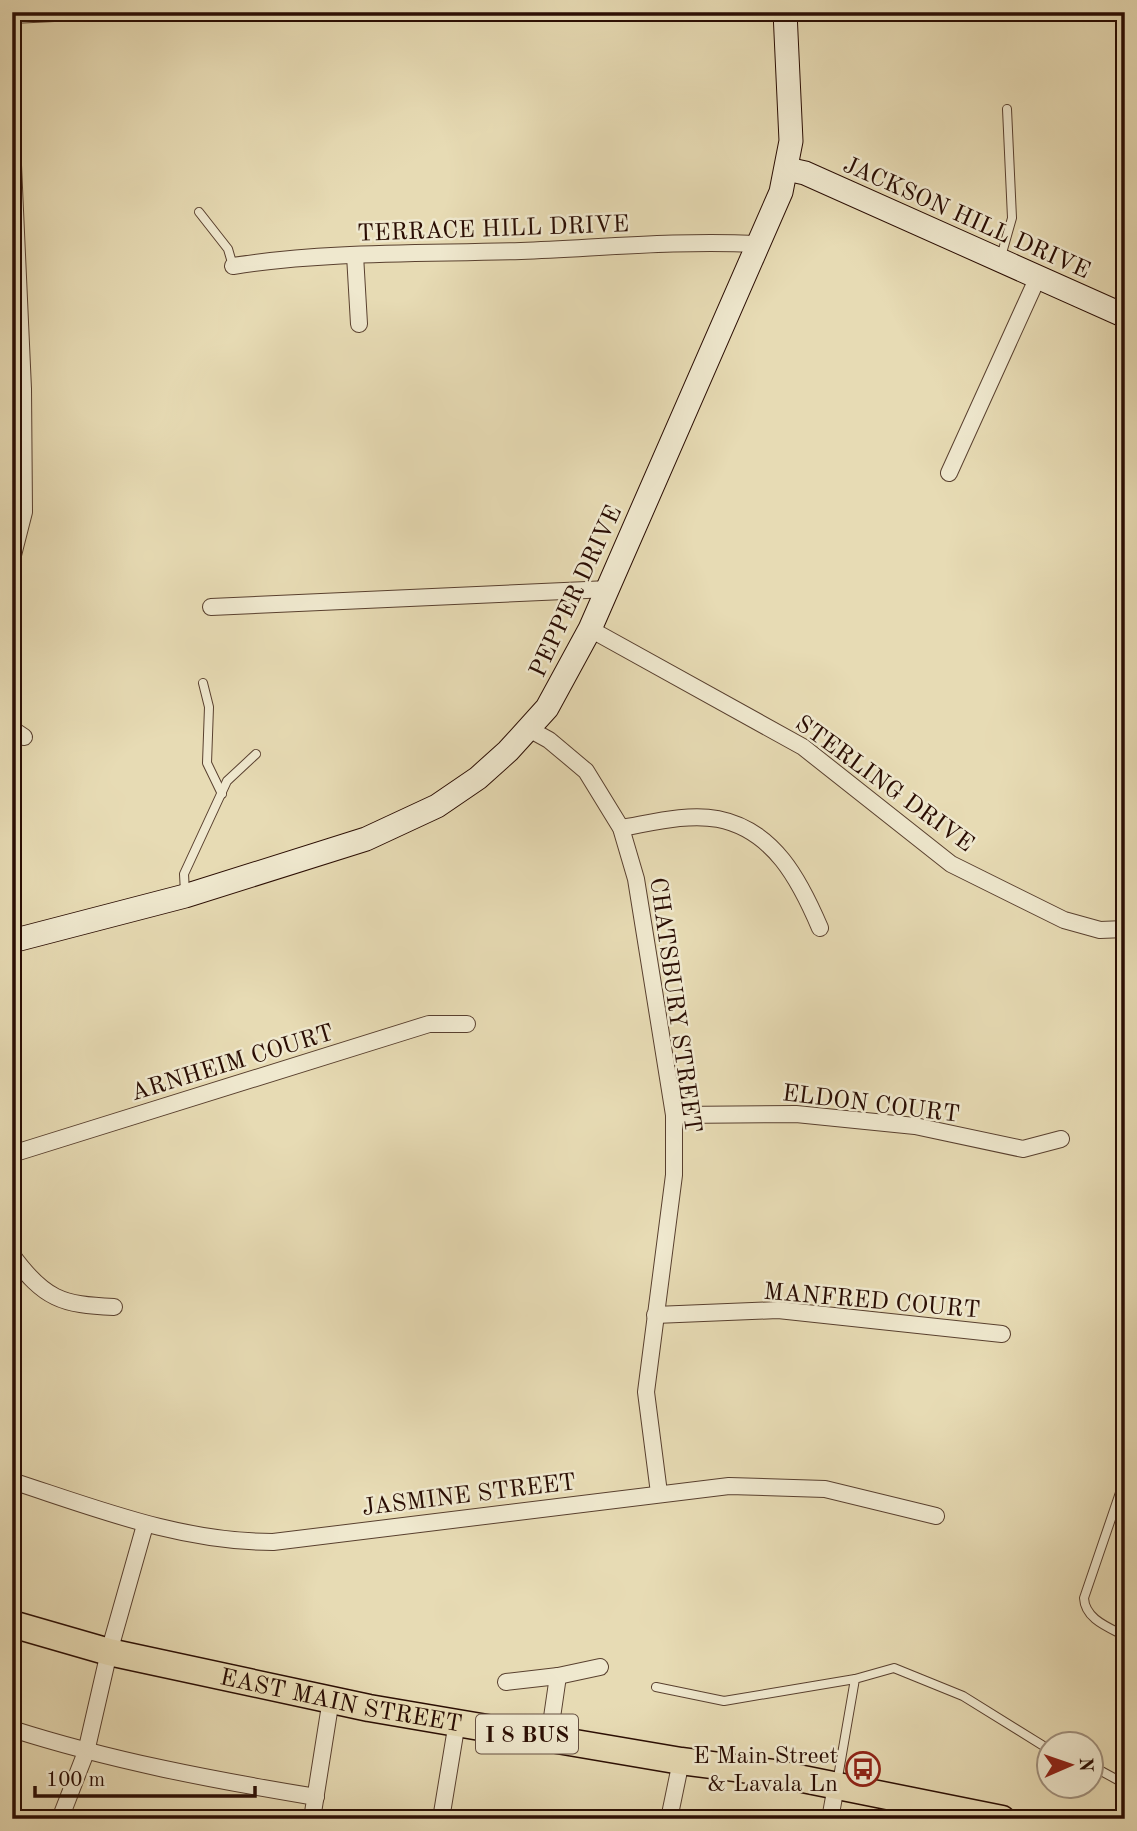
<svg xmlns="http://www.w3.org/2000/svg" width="1137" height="1831" viewBox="0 0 1137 1831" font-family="'Old Standard TT',serif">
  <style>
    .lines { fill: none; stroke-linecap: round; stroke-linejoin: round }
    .lane-casing { stroke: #59402f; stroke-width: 10 }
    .street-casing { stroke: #59402f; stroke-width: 18 }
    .secondary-casing { stroke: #2a0d03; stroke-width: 25 }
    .primary-casing { stroke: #2a0d03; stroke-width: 29 }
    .lane { stroke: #efe8ce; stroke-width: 8 }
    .street { stroke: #efe8ce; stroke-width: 16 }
    .secondary { stroke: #efe8ce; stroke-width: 23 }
    .primary { stroke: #e7dbb4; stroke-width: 26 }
    .labels { text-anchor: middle; stroke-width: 5; stroke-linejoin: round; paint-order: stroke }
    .shield { fill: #efe8ce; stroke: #654f40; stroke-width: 2 }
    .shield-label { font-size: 23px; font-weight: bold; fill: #2a0d03 }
    .street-label { font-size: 24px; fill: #2a0d03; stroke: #efe8ce }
    .poi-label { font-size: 24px; fill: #2a0d03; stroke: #efe8ce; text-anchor: end }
  </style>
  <rect width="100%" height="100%" fill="#e7dbb4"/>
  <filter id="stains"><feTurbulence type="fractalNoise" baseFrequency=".00286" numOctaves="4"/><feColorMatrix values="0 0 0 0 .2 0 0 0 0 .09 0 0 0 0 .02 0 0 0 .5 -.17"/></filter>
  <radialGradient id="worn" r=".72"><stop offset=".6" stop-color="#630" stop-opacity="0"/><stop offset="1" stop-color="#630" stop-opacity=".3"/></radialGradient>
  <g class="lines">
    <g class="lane-casing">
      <g id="lane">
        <path d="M199,212L228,249L233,266"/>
        <path d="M1000,260L1012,218L1007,109"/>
        <path d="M203,683L209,707L207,763L222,794"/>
        <path d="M185,893L184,874L227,781L256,754"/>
        <path d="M1125,1478L1084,1598C1085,1619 1108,1627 1125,1636"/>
        <path d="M656,1687L724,1701L855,1679"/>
        <path d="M1092,1766L1125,1784"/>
        <path d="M837,1783L855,1679L894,1668L963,1696L1050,1750"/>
      </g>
    </g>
    <g class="street-casing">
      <g id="street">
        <path d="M12,15L75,12"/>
        <path d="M12,143L23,389L24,512L12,559"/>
        <path d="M355,255L359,324"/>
        <path d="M233,266C328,251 425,254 521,251C599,248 678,240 756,244"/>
        <path d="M949,473L1037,279"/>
        <path d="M211,607L609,589"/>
        <path d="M590,629L803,747L951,864L1064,920L1100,930L1125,929"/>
        <path d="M12,729L24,737"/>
        <path d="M529,729L549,740L586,771L621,828L636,879L674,1115V1175L646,1392L659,1493"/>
        <path d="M621,828C651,823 687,813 718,819C774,830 800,881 820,928"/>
        <path d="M674,1115L796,1114L915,1126L1023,1149L1061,1139"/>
        <path d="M12,1154L429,1024H467"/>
        <path d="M12,1255C44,1299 62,1305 114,1307"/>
        <path d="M655,1315L778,1310L1002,1334"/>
        <path d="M12,1481C98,1509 181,1542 273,1542L729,1486L825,1489L936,1516"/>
        <path d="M506,1682L558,1676L600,1667"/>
        <path d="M12,1729C112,1761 213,1780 316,1797"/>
        <path d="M549,1738L558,1676"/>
        <path d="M60,1819L86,1752L109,1652L145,1525"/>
        <path d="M312,1819L331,1699"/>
        <path d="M441,1819L457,1722"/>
        <path d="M669,1819L681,1761"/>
        <path d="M830,1819L836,1786"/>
      </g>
    </g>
    <g class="secondary-casing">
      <g id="secondary">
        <path d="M787,169L805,173L1125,316"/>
        <path d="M12,941L185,896L366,839L437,806L478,778L508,751L547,708L590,629L781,192L791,141L785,12"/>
      </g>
    </g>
    <g class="primary-casing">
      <g id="primary">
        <path id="s1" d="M12,1624L109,1652L369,1708L681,1761L773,1773L1002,1819"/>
      </g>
    </g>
    <use href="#lane" class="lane"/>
    <use href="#street" class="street"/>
    <use href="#secondary" class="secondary"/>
    <use href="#primary" class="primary"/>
  </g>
  <defs>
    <g id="bus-ring" transform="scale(1.75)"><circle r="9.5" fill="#efe8ce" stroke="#8f2418" stroke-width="1.5"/><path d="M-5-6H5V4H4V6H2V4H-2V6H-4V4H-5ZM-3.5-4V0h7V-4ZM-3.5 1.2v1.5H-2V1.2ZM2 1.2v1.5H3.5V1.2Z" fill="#8f2418"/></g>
  </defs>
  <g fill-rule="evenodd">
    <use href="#bus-ring" x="863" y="1769"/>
  </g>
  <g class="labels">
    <rect class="shield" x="476" y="1714.5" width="102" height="39" rx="5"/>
    <g class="shield-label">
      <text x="527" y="1742">I 8 BUS</text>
    </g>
    <g class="street-label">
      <text transform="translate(967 217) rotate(24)" y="8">JACKSON HILL DRIVE</text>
      <text transform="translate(493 228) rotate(-2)" y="8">TERRACE HILL DRIVE</text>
      <text transform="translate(575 591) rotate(-65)" y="8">PEPPER DRIVE</text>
      <text transform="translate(885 783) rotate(36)" y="8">STERLING DRIVE</text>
      <text transform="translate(676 1005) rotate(82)" y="8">CHATSBURY STREET</text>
      <text transform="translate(232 1062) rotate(-17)" y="8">ARNHEIM COURT</text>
      <text transform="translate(871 1103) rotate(7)" y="8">ELDON COURT</text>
      <text transform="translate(872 1300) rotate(5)" y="8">MANFRED COURT</text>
      <text transform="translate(469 1494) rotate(-7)" y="8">JASMINE STREET</text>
      <text dy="8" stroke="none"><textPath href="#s1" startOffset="338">EAST MAIN STREET</textPath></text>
    </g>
    <g class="poi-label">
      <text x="838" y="1763">E Main Street<tspan x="838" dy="28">&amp; Lavala Ln</tspan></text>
    </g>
  </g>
  <rect width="1137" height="1831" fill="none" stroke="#e7dbb4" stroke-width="42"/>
  <rect x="14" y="14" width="1109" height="1803" fill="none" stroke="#2a0d03" stroke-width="3.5"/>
  <rect x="21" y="21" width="1095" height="1789" fill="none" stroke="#2a0d03" stroke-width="2"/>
  <g transform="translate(1070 1765) rotate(88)"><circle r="33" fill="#efe8ce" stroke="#a0907d" stroke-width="2"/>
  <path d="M0-5L12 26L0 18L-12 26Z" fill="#8f2418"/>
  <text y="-10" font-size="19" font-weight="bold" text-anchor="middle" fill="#2a0d03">N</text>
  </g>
  <path d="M35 1786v10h220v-10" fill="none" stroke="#2a0d03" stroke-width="3.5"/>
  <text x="46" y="1786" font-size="21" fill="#2a0d03" stroke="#efe8ce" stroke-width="5" paint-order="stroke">100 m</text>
  <rect width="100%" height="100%" filter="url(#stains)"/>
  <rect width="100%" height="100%" fill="url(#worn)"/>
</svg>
